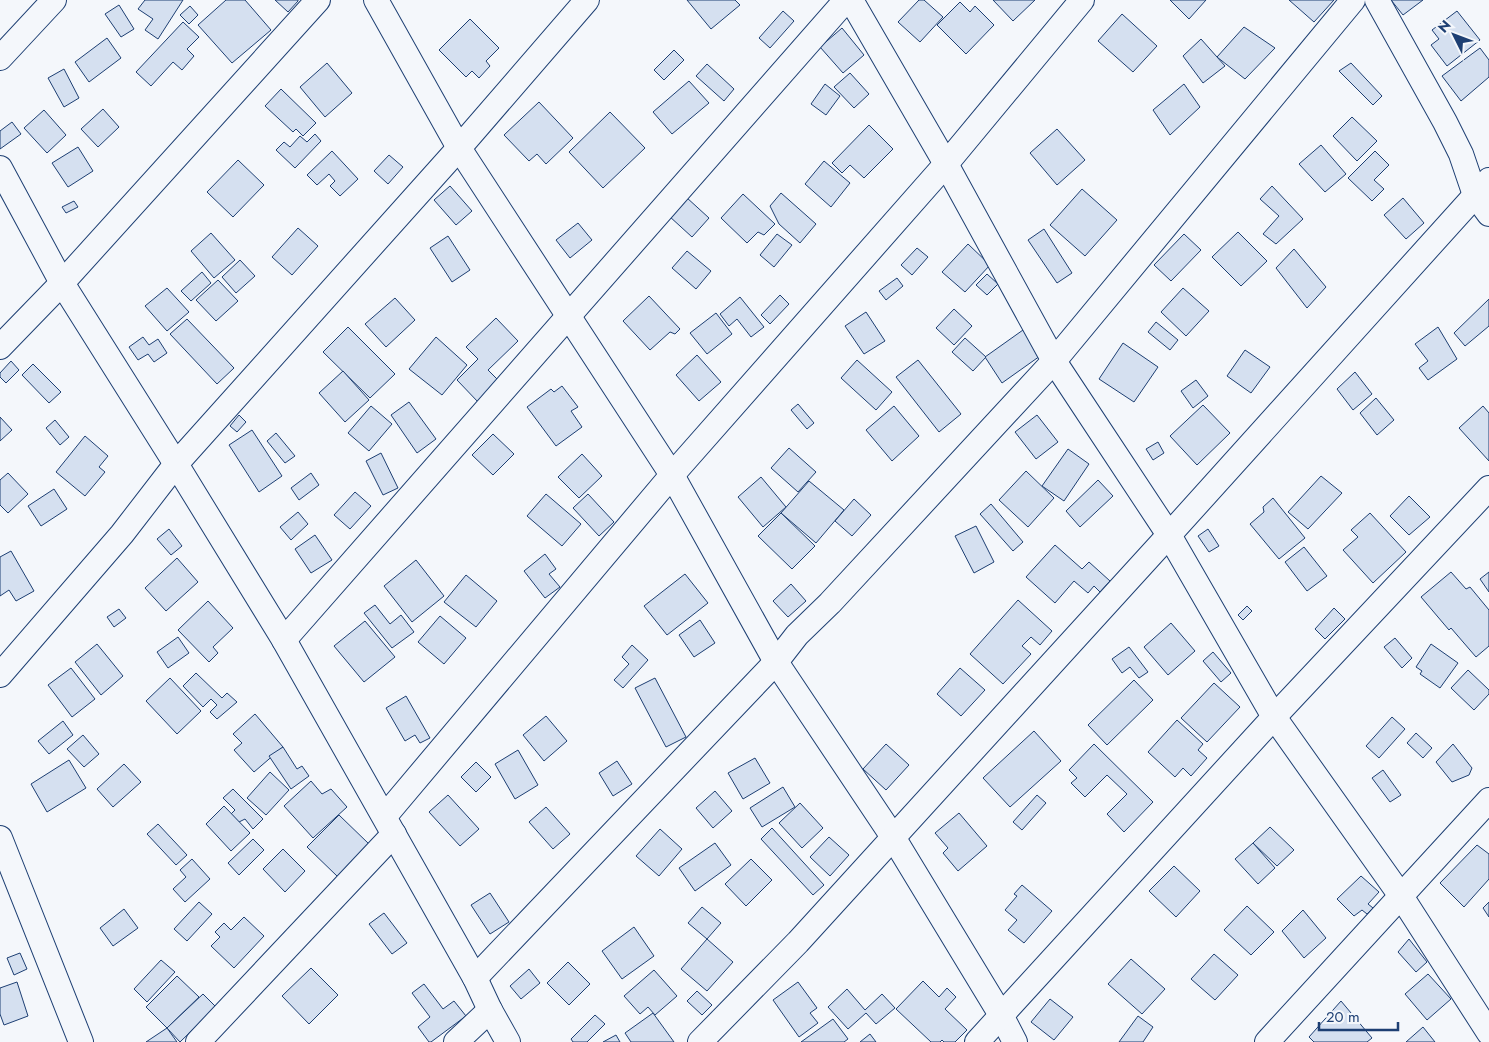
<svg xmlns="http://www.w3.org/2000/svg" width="1489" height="1042" viewBox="0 0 1489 1042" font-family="Jost,sans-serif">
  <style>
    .building { fill: #d5e0f0; stroke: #1d3f73 }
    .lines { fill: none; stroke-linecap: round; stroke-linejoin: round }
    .street-casing { stroke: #1d3f73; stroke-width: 26 }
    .street { stroke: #f4f7fb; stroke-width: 24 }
  </style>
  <rect width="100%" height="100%" fill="#f4f7fb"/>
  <g class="building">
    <path d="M145,0H183L158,39L145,30L153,19L138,9Z"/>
    <path d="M226,0H245L271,30L232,63L198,25Z"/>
    <path d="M275,0H298V1L288,12Z"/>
    <path d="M687,0H735L740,5L711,29Z"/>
    <path d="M919,0H924L943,17L920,42L898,22Z"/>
    <path d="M993,0H1035L1013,21Z"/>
    <path d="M1170,0H1206L1189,19Z"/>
    <path d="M1289,0H1334L1314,22Z"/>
    <path d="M1391,0H1423L1403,15Z"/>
    <path d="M960,2L970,12L975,6L994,25L966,54L937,25Z"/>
    <path d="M119,5L134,29L121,37L105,14Z"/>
    <path d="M190,6L198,15L189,24L180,15Z"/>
    <path d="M783,11L794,21L770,48L759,38Z"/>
    <path d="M1457,11L1480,40L1447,66L1431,45L1439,39L1432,30Z"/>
    <path d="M1122,14L1157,46L1133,72L1098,41Z"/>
    <path d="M470,19L499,48L486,61L490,66L479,78L472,71L466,77L439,50Z"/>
    <path d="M183,22L199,37L187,49L194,56L182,70L173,62L151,86L136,72Z"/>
    <path d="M1244,27L1275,48L1245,79L1217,57Z"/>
    <path d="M842,28L864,55L843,73L820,47Z"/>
    <path d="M107,38L121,58L89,82L75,62Z"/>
    <path d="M1201,39L1225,66L1203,83L1183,56Z"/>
    <path d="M1480,48L1489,60V77L1461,101L1442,76Z"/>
    <path d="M674,50L684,60L664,80L654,70Z"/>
    <path d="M327,63L352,93L325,117L300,87Z"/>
    <path d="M1351,63L1382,96L1373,105L1339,71Z"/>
    <path d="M707,64L734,89L724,101L696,76Z"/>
    <path d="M64,69L79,98L64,107L48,78Z"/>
    <path d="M850,73L869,94L854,108L834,87Z"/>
    <path d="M689,81L709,103L672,134L653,112Z"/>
    <path d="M825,84L840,96L826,115L811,104Z"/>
    <path d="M1184,84L1200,107L1170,135L1153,110Z"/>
    <path d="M281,89L316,123L303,136L296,129L293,132L265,106Z"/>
    <path d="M539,102L573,138L546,164L537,154L529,161L504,135Z"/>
    <path d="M103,109L119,127L98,147L81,129Z"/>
    <path d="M44,110L66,135L47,153L24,128Z"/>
    <path d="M610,112L645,148L603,188L569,152Z"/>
    <path d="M1352,117L1377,141L1357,161L1333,136Z"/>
    <path d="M12,122L21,134L0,149V131Z"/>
    <path d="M869,125L893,149L864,178L850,165L842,173L832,163Z"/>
    <path d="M1057,129L1085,160L1057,185L1030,153Z"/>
    <path d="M315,134L321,141L295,168L276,150L284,142L290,147L300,136L307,142Z"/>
    <path d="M1321,145L1346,174L1325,192L1299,164Z"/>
    <path d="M78,147L93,171L68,187L52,163Z"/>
    <path d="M332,151L358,179L340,196L330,186L335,181L329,174L317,185L307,175Z"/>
    <path d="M1375,151L1389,165L1374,180L1384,189L1372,201L1348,178Z"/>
    <path d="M389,155L403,167L388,184L374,171Z"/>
    <path d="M238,160L264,185L233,217L207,192Z"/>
    <path d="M824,161L850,183L831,207L805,184Z"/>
    <path d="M450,186L472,211L456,225L434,200Z"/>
    <path d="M1272,186L1303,219L1276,244L1263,234L1279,216L1260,199Z"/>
    <path d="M1082,189L1117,220L1085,256L1050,225Z"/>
    <path d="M781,193L816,224L800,243L779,224L770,206Z"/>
    <path d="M743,194L775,224L764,235L758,232L747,243L721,218Z"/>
    <path d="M686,197L709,218L692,237L669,216Z"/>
    <path d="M1403,198L1424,223L1406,239L1384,215Z"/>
    <path d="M74,201L78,207L66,213L62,207Z"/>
    <path d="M578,223L592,240L570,258L556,240Z"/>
    <path d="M298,228L318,246L292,275L272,257Z"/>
    <path d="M1044,229L1072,273L1057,283L1028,240Z"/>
    <path d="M1238,232L1267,261L1241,286L1212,257Z"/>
    <path d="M211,233L235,260L214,278L191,251Z"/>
    <path d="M777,234L792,245L774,267L760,255Z"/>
    <path d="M1184,234L1201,250L1171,281L1154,265Z"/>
    <path d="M448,236L470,270L452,282L430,248Z"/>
    <path d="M968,244L990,265L965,292L942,272Z"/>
    <path d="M917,248L928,257L912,275L901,265Z"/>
    <path d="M1294,249L1326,287L1307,308L1276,268Z"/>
    <path d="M687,251L711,271L696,289L672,268Z"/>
    <path d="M240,260L255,276L236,293L222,277Z"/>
    <path d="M202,272L211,283L191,301L181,291Z"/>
    <path d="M987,274L998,284L987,295L976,285Z"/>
    <path d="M897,278L903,286L886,300L879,291Z"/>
    <path d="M218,280L238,301L216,321L196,300Z"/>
    <path d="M167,288L189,312L167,331L145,306Z"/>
    <path d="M1183,288L1209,311L1186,336L1161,312Z"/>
    <path d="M780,295L789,304L770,324L761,315Z"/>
    <path d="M649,296L680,329L675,334L670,332L650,350L623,321Z"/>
    <path d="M740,297L764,327L751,337L737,319L729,326L720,314Z"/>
    <path d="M395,298L415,320L386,347L365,324Z"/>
    <path d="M1489,299V326L1465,346L1454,333Z"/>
    <path d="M954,309L972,326L954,345L936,328Z"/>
    <path d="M866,312L885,341L864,354L845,326Z"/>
    <path d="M716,313L732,334L707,354L690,333Z"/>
    <path d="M496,318L518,341L488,370L500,382L479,403L457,380L478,359L466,347Z"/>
    <path d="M187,319L234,368L217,384L170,334Z"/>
    <path d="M1156,322L1178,340L1170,350L1148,332Z"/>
    <path d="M348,327L395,374L370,398L323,352Z"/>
    <path d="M1438,327L1457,359L1428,380L1419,368L1428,361L1415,344Z"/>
    <path d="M1023,330L1040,356L1002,383L985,357Z"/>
    <path d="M143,337L149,345L158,339L167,353L154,362L148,354L138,360L129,347Z"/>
    <path d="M436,337L467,365L442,395L409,369Z"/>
    <path d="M965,338L986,357L973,371L952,352Z"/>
    <path d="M1123,343L1158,367L1134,402L1099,379Z"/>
    <path d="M1245,350L1270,367L1251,393L1227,376Z"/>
    <path d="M697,355L721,382L699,401L676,375Z"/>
    <path d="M857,360L892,392L876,410L841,378Z"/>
    <path d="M918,360L961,414L939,432L896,377Z"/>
    <path d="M11,361L19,370L6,383L0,377V373Z"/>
    <path d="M33,364L61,392L49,403L22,375Z"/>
    <path d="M343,371L369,400L345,422L319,393Z"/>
    <path d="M1355,372L1372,394L1353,410L1337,389Z"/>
    <path d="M1196,380L1208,396L1193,408L1181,391Z"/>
    <path d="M562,386L578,407L571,411L582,427L556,446L527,407L551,389L554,392Z"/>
    <path d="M1376,398L1394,420L1377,435L1360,413Z"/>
    <path d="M409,402L436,439L417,453L391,415Z"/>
    <path d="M798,404L814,423L807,429L791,410Z"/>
    <path d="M1203,405L1230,433L1197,465L1170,436Z"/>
    <path d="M371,406L392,424L369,451L348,433Z"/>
    <path d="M894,406L919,436L892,461L866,430Z"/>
    <path d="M1483,406L1489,413V461L1459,428Z"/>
    <path d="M239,415L246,422L237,432L230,426Z"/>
    <path d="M1037,415L1058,442L1036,459L1015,432Z"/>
    <path d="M0,417L12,430L0,441Z"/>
    <path d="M55,420L69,437L60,445L46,428Z"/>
    <path d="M252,430L282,476L259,492L229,445Z"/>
    <path d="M276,433L295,456L285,463L267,441Z"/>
    <path d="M493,434L514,454L493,475L472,455Z"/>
    <path d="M85,436L108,456L99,467L105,472L85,496L56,472Z"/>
    <path d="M1158,442L1164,453L1153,460L1146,449Z"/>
    <path d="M789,448L816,472L798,492L771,468Z"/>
    <path d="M1068,449L1089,464L1064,501L1042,486Z"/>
    <path d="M381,453L398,488L383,495L366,461Z"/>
    <path d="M582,454L602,476L579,498L558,477Z"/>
    <path d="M1026,471L1054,498L1028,527L999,500Z"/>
    <path d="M8,473L28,494L8,513L0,505V480Z"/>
    <path d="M311,473L319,485L299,500L291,488Z"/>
    <path d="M1321,476L1342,493L1308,529L1288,512Z"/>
    <path d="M761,477L786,507L763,527L738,497Z"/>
    <path d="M1098,480L1113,496L1080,527L1066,511Z"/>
    <path d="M809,481L844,510L816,543L781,513Z"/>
    <path d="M54,489L67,509L41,526L28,506Z"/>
    <path d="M355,492L371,506L350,529L334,515Z"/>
    <path d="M546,494L581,524L562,546L527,516Z"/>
    <path d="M588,494L614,522L599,536L573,508Z"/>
    <path d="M1409,496L1430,517L1409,535L1390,516Z"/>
    <path d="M1273,498L1305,538L1279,559L1250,524L1264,512L1263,507Z"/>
    <path d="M854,499L871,515L852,536L835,521Z"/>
    <path d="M991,504L1023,542L1013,551L980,514Z"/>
    <path d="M298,512L308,524L291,540L280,527Z"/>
    <path d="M781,513L815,546L792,569L758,536Z"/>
    <path d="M1370,513L1406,552L1373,583L1343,550L1358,537L1351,530Z"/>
    <path d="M976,526L994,562L974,573L955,536Z"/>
    <path d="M169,529L182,546L171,555L157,539Z"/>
    <path d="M1208,529L1219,546L1209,552L1198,536Z"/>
    <path d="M315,535L332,560L311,573L295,549Z"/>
    <path d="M1055,545L1082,569L1089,562L1110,581L1100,592L1094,586L1088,593L1074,581L1055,603L1026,577Z"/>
    <path d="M1304,547L1327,576L1307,591L1285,562Z"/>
    <path d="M11,551L34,591L16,601L9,590L0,596V557Z"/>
    <path d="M545,554L556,569L549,574L560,587L545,598L524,571Z"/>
    <path d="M177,558L198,582L166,611L145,588Z"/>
    <path d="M416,560L444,596L412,622L384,586Z"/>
    <path d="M1451,572L1466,589L1470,587L1489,610V646L1476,657L1451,628L1449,630L1421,597Z"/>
    <path d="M1489,572V592L1480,579Z"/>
    <path d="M685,574L708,603L667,635L644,606Z"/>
    <path d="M466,575L497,601L476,627L444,602Z"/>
    <path d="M791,584L806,601L788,617L773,601Z"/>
    <path d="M1018,600L1052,631L1040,645L1031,637L1022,646L1031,654L1003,684L970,654Z"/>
    <path d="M208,601L233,628L213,647L218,653L209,662L178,630Z"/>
    <path d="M375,605L390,624L401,615L414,632L392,648L364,613Z"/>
    <path d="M1247,606L1252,611L1243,620L1238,615Z"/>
    <path d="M1334,608L1345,619L1325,639L1315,629Z"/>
    <path d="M119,609L126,618L114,627L107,617Z"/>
    <path d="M440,616L466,638L444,664L418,642Z"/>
    <path d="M700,620L715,643L694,657L679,635Z"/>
    <path d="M365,621L395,657L364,682L334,646Z"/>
    <path d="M1171,623L1195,651L1168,675L1144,647Z"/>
    <path d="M178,637L189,653L168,668L157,652Z"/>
    <path d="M1395,638L1412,658L1402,668L1384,647Z"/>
    <path d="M97,644L123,676L101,695L75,662Z"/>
    <path d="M1431,644L1458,663L1440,688L1420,674L1422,671L1416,667Z"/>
    <path d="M632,645L648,660L623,688L614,680L629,664L622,657Z"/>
    <path d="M1129,647L1148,672L1139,678L1130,667L1122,673L1112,659Z"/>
    <path d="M1213,652L1231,673L1221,682L1203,661Z"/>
    <path d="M71,668L95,699L72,717L48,685Z"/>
    <path d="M960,668L985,690L961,716L937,694Z"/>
    <path d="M1468,670L1489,690V694L1474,710L1451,688Z"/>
    <path d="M196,673L222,698L227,693L237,702L217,719L210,712L217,705L211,699L203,707L183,686Z"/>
    <path d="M170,678L201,711L177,734L146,701Z"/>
    <path d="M655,678L686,737L666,747L635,688Z"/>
    <path d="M1134,680L1153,700L1107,745L1088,725Z"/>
    <path d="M1214,683L1240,707L1207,742L1181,718Z"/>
    <path d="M406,696L430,738L420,743L415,735L405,741L386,708Z"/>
    <path d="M255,714L283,747L254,772L234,750L242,743L233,734Z"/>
    <path d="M546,716L567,741L544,761L523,735Z"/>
    <path d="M1392,717L1405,729L1379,758L1366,746Z"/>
    <path d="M1177,720L1203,744L1198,750L1207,758L1191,776L1183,768L1175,777L1148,752Z"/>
    <path d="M63,721L73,735L49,754L38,741Z"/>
    <path d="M1034,731L1061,761L1010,807L983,778Z"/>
    <path d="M1416,733L1432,748L1423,758L1407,743Z"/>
    <path d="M83,735L99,754L84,767L67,749Z"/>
    <path d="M886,744L909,765L886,790L863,769Z"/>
    <path d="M1094,744L1153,802L1124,832L1107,814L1127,794L1107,775L1085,797L1071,783L1077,778L1069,770Z"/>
    <path d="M1453,744L1472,768L1469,775L1452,782L1436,762Z"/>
    <path d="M283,747L297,769L302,766L309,776L291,789L269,756Z"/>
    <path d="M518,750L538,785L515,799L495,764Z"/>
    <path d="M755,758L770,783L743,799L728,773Z"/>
    <path d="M69,760L86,788L47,812L31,784Z"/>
    <path d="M617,761L632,784L613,796L599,773Z"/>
    <path d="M476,762L491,777L476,792L461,777Z"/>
    <path d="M124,764L141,782L113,807L97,789Z"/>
    <path d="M1383,770L1401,795L1390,802L1372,778Z"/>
    <path d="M270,772L289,790L266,815L247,798Z"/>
    <path d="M311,781L322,794L331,789L347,807L313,838L284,806Z"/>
    <path d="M783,787L795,807L762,827L750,808Z"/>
    <path d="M233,789L263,819L253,829L245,819L239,822L231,814L235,810L223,798Z"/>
    <path d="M715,791L732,811L713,828L696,808Z"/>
    <path d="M448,795L479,829L460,846L429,812Z"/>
    <path d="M1037,795L1046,803L1022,830L1013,822Z"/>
    <path d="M800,803L823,828L802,848L779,823Z"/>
    <path d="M224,806L250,833L231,851L206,824Z"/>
    <path d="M546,807L570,834L553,849L529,822Z"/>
    <path d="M959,813L987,846L958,871L943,853L948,848L935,833Z"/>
    <path d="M339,815L369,844L338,877L307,847Z"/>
    <path d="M158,824L187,855L176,865L147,834Z"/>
    <path d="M1270,827L1294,850L1277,866L1253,843Z"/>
    <path d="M772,828L824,885L813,895L761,839Z"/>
    <path d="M660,829L682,849L659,876L636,856Z"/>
    <path d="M829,837L849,855L830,876L810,857Z"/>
    <path d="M253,839L264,850L239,875L228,863Z"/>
    <path d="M715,843L731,865L695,891L679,868Z"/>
    <path d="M1253,843L1275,868L1258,884L1235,859Z"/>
    <path d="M1477,845L1489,854V879L1464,907L1440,883Z"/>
    <path d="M283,849L305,871L285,892L263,869Z"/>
    <path d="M192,859L210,879L185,902L173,889L186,877L180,870Z"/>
    <path d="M751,859L772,880L746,906L725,884Z"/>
    <path d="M1174,866L1200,891L1176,917L1149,891Z"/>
    <path d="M1361,876L1379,892L1368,904L1373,908L1367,914L1362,910L1354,916L1337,899Z"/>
    <path d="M1022,885L1052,911L1024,943L1008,930L1017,920L1005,910L1017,896L1014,894Z"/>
    <path d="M490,893L509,922L490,934L471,905Z"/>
    <path d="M199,902L212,914L187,941L174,929Z"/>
    <path d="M1489,902V917L1483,908Z"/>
    <path d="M1247,906L1274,932L1251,955L1224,930Z"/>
    <path d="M702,907L721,923L707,939L688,923Z"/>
    <path d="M124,909L138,928L113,946L100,928Z"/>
    <path d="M1303,910L1326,938L1304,958L1282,931Z"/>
    <path d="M384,913L407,943L392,954L369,924Z"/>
    <path d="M244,917L264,936L234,968L211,946L220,937L215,932L224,923L231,930Z"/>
    <path d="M634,927L654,956L622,979L602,951Z"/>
    <path d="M707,939L733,962L707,991L681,969Z"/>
    <path d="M1409,939L1427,962L1416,972L1398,952Z"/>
    <path d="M20,953L27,969L14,975L7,958Z"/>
    <path d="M1214,954L1238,975L1215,1000L1191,979Z"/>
    <path d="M1131,959L1165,989L1142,1014L1108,984Z"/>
    <path d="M161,960L175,972L147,1002L134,989Z"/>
    <path d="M568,962L590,984L569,1005L547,983Z"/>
    <path d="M311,968L338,995L309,1024L282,996Z"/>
    <path d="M529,969L540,983L521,999L510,986Z"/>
    <path d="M654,970L677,996L655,1015L648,1007L640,1014L624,996Z"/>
    <path d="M1428,974L1451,999L1427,1020L1405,994Z"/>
    <path d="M177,976L199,997L167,1028L146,1007Z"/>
    <path d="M923,981L939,997L947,988L956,997L945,1009L967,1030L955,1042H944L942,1040L940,1042H931L896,1009Z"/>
    <path d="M17,982L28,1016L4,1025L0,1014V988Z"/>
    <path d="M798,982L817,1008L810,1013L818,1023L799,1037L773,1000Z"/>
    <path d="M424,984L443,1009L454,1001L466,1016L431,1042H429L418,1027L430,1017L412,993Z"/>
    <path d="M847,989L865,1010L882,994L895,1008L876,1024L866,1013L848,1029L828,1007Z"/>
    <path d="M697,991L712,1005L702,1015L687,1001Z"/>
    <path d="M203,994L216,1007L180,1042L167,1028Z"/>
    <path d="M1050,999L1073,1017L1054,1040L1031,1022Z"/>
    <path d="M1341,1001L1372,1038L1367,1042H1314L1309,1037Z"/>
    <path d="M653,1013L674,1042H631L625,1033Z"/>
    <path d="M595,1015L605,1024L587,1042H573L571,1039Z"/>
    <path d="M1138,1016L1153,1027L1143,1042H1119Z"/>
    <path d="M833,1019L848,1039L844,1042H801Z"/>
    <path d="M1423,1027L1435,1042H1406Z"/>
    <path d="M167,1028L177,1042H146Z"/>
    <path d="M870,1034L876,1042H860Z"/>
    <path d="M616,1035L620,1042H603Z"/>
  </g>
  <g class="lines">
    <g class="street-casing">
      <g id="street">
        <path d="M376,0L459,148L672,475L776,662L893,837L1001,1015L1015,1042"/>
        <path d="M851,0L946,164L1054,361L1169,535L1274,717L1401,896L1489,1033"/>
        <path d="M1377,0L1445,122L1461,154L1475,195L1489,214"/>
        <path d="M0,58L54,0"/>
        <path d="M0,168L62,283L176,464L284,640L475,978L490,1010L508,1042"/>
        <path d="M0,347L62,283L318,0"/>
        <path d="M284,640L846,0"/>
        <path d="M0,675L122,534L176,464L459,148L587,0"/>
        <path d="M385,816L672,475L946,164L1082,0"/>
        <path d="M0,838L81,1042"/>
        <path d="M475,978L776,662L797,635L830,603L1054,361L1353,0"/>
        <path d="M198,1042L394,834"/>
        <path d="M456,1042L490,1010"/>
        <path d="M700,1042L798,942L1169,535L1489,180"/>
        <path d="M977,1042L1274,717L1489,488"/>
        <path d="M1267,1042L1489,800"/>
      </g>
    </g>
    <use href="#street" class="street"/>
  </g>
  <g transform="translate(1454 35) rotate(312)" stroke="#f4f7fb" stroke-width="4" paint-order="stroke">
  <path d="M0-4L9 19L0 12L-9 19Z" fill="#1d3f73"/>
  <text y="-8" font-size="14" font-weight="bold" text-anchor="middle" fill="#1d3f73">N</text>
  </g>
  <path d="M1319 1022v8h79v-8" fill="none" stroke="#1d3f73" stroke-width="2.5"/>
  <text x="1326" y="1022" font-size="15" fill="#1d3f73" stroke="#f4f7fb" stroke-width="4" paint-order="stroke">20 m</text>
</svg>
